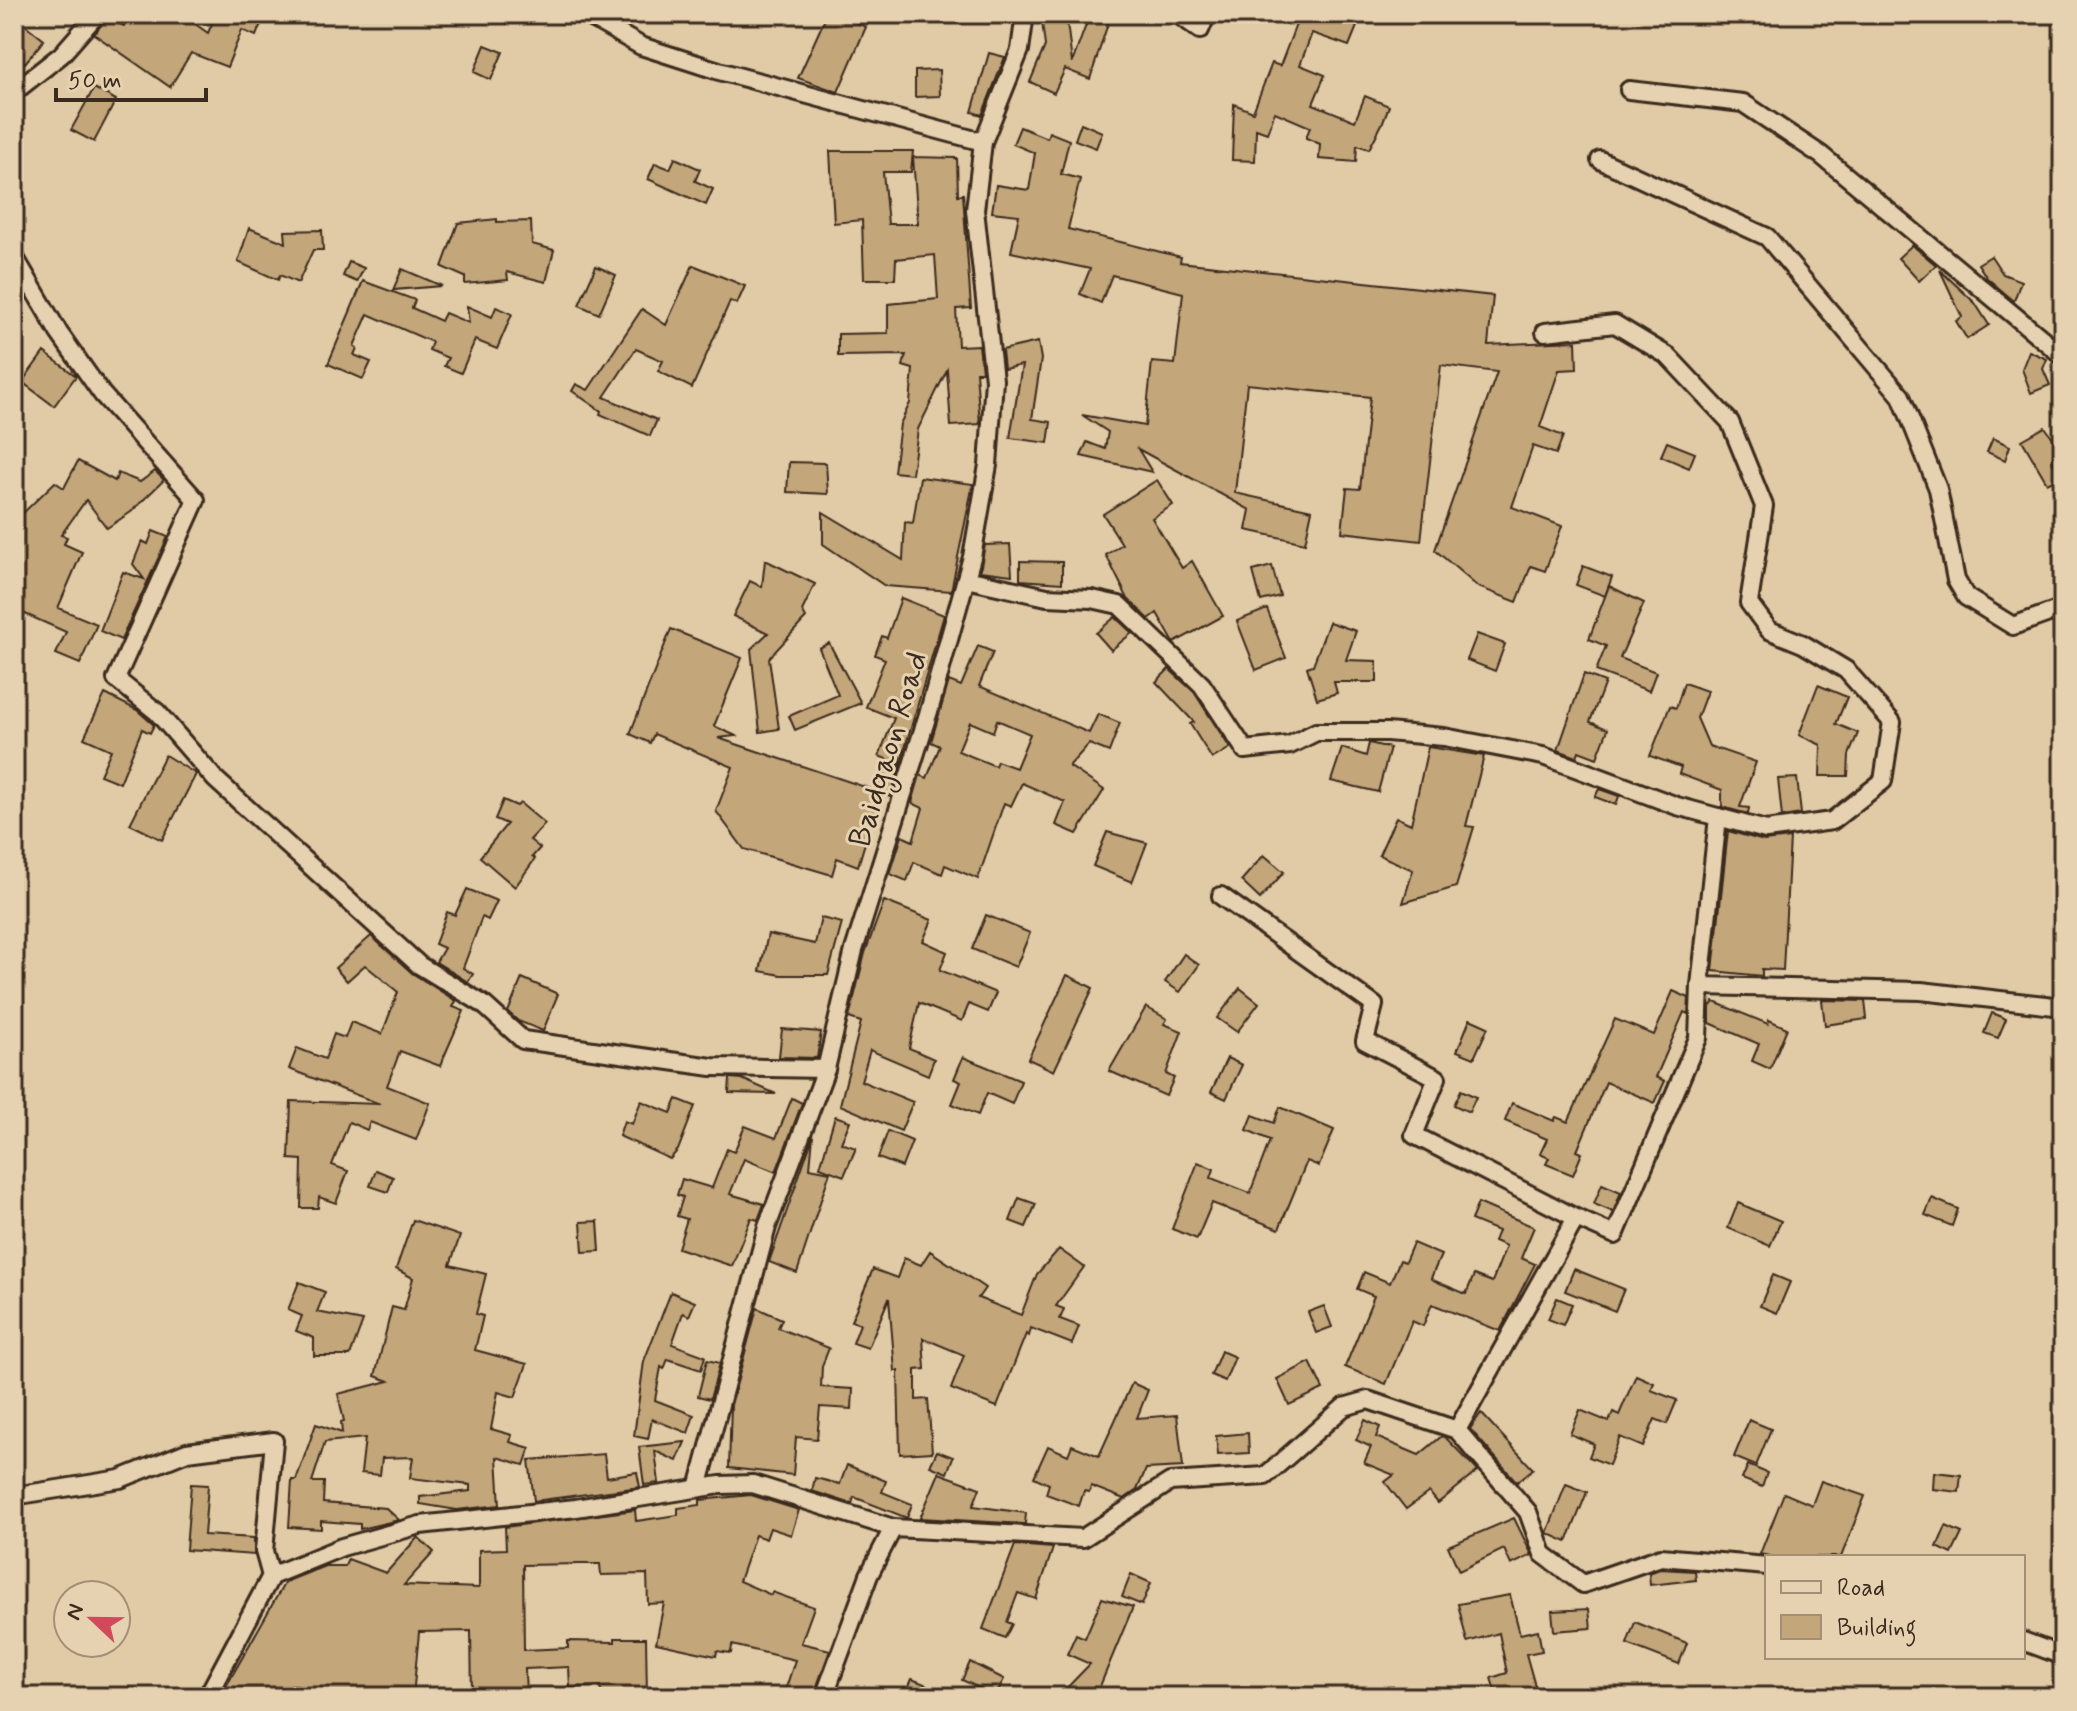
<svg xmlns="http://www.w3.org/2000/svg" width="2077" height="1711" viewBox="0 0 2077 1711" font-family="Mynerve,sans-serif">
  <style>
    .building { fill: #c3a67a; stroke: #3b2a1e; stroke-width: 2; fill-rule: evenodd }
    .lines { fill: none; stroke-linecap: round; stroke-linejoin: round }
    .minor-casing { stroke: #3b2a1e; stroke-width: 22 }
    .minor { stroke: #e6d2b0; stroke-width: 16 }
    .labels { text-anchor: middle; stroke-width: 6; stroke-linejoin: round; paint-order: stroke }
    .street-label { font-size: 32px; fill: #3b2a1e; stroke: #e6d2b0 }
  </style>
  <rect width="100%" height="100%" fill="#e1cba6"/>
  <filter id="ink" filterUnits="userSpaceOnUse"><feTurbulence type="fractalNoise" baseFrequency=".0125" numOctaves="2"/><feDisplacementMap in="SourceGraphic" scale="16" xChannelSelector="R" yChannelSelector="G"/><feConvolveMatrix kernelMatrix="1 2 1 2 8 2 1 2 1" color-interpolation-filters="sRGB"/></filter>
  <g filter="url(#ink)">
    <g class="building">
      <path d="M131,14H181L208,33L214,19L204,14H265L256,36L242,30L227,67L191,53L170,87L94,34L107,18L124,26Z"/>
      <path d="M827,14H837L866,27L838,92L798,78Z"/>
      <path d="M1041,14H1066L1072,63L1090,14H1111L1090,79L1065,69L1054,93L1030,82L1045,46Z"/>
      <path d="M1300,14H1362L1349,46L1312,33L1300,65L1325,75L1313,104L1355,121L1365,96L1389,106L1382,124L1369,149L1357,145L1356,162L1319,159L1320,144L1306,138L1310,127L1275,112L1267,133L1256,129L1255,161L1232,160L1234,104L1253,112L1272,63L1280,66Z"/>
      <path d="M14,16L44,40L25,63L14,54Z"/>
      <path d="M485,45L503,52L491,80L474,72Z"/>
      <path d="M989,53L1005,57L982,115L972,112Z"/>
      <path d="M939,70L940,96L915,97V71Z"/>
      <path d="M94,88L116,100L94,142L71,130Z"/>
      <path d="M1081,123L1102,132L1096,148L1075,140Z"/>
      <path d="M1020,127L1047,138L1049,132L1069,140L1061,174L1080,179L1068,229L1181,257L1180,262L1493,296L1488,345L1576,341L1577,369L1559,370L1540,427L1563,436L1556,454L1533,446L1512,507L1562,526L1545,571L1531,566L1517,602L1478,587L1435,550L1497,372L1441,365L1421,541L1342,532L1347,488L1360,489L1370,397L1247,384L1235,493L1312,510L1305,543L1246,530L1250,510L1138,449L1152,472L1081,456L1087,442L1105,449L1108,432L1082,415L1145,426L1152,362L1175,364L1183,293L1112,275L1101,303L1080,294L1090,269L1011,252L1019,215L992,212L996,185L1029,190L1035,153L1013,144Z"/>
      <path d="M830,151H913L911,172H883L888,224H918L913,157L957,158L958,195L963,194L971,308L956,309L958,346L979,345L982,372H976L980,424L951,426L947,370L918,429L912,474L894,472L900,424L910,403L913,369L903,366L906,355L838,356V334L888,333V304L938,299L935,255L896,259L895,279H864L862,220L834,223Z"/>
      <path d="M675,158L700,169L695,181L713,189L706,205L648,179L655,163L670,169Z"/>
      <path d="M497,219V222L531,221L532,244L554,250L546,282L507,272L508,280L465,284V277L442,267L458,223Z"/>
      <path d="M249,228L286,243L285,231L322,230L323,250H313L298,283L280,275L278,280L238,262Z"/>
      <path d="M1912,245L1936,265L1919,281L1898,258Z"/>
      <path d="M1991,256L2003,274L2021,281L2014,301L1987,278L1978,264Z"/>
      <path d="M349,262L364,268L357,282L343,276Z"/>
      <path d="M693,265L745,286L737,304L730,301L692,388L658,371L663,361L636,349L604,397L657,420L650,436L600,414L601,411L572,391L576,384L588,390L642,309L666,325Z"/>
      <path d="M596,266L616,275L599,314L579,305Z"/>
      <path d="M402,269L442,286L393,290Z"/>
      <path d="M1940,270L1975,303L1989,325L1967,339L1956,321L1962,317Z"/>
      <path d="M363,281L415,300L412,308L441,321L445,313L469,323L467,306L492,317L496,307L512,314L497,349L475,340L461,373L444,366L448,358L429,350L432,342L368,314L354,346L357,348L354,355L371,362L363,379L328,364Z"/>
      <path d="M1038,342L1041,359L1032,419L1051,422L1048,443L1010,438L1022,365L1004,369L1002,350Z"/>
      <path d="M2029,351L2047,359L2043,369L2050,385L2031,393L2022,369Z"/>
      <path d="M44,352L76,376L54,406L22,382Z"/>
      <path d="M2045,427L2061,449L2054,454L2052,461L2063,484L2053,480L2047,483L2022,440Z"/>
      <path d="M1993,438L2010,446L2005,460L1987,452Z"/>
      <path d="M1667,442L1695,453L1689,468L1661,456Z"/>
      <path d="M78,461L115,481L118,473L140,482L155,471L164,480L131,512L107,528L86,500L61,535L67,537L64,544L82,552L58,608L97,624L80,664L56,654L66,632L14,609V531L20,516L55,482L64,488Z"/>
      <path d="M789,462L826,463L828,494L787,492Z"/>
      <path d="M920,477L973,484L951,591L885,586L823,544V512L903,560L905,522L913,523Z"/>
      <path d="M1157,480L1173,505L1152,518L1182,568L1192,561L1223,616L1174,643L1157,613L1149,619L1128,599L1106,555L1122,544L1103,514Z"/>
      <path d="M153,531L168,537L121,640L100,631L123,572L144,579L133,564L142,541L148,544Z"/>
      <path d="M1010,544L1012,575L980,571L985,545Z"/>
      <path d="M765,560L815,584L802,611L806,618L769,658L779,729L760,732L751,649L768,633L733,616L750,581L762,587Z"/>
      <path d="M1020,561L1062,562V583L1020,580Z"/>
      <path d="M1272,566L1280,596L1261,601L1253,571Z"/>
      <path d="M1583,566L1612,577L1605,596L1576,585Z"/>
      <path d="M1609,586L1644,603L1620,658L1656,672L1649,691L1596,671L1606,646L1589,639Z"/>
      <path d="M901,598L944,615L900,765L879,756L894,718L866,707L885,659L875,655L882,636L887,638Z"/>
      <path d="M1267,609L1286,658L1256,670L1237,621Z"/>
      <path d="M1115,617L1132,633L1111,650L1096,633Z"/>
      <path d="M1329,622L1356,631L1346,660L1377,661V682H1334L1337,693L1317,699L1307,667L1313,665Z"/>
      <path d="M671,629L742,658L714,726L736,736L718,738L877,791L889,762L900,767L890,797L880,793L858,866L837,858L832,875L744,849L716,811L733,767L654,734L650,743L630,734Z"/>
      <path d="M1477,634L1505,644L1495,671L1467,660Z"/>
      <path d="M829,643L861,703L795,730L789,716L838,695L819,648Z"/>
      <path d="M978,646L993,652L979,686L1089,733L1098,714L1120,723L1109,752L1089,744L1069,766L1104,790L1077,834L1056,825L1065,802L1022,783L1011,806L1004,803L978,879L945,865L942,874L914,862L907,881L890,874L902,836L913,841L923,808L912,803L920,775L927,778L940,746L931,742L949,681L961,686ZM997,720L1030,734L1016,768L997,761L995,766L958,751L970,722L993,732Z"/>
      <path d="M1169,669L1194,692L1230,748L1212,759L1190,724L1194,722L1156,682Z"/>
      <path d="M1584,674L1605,682L1590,722L1608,729L1597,758L1579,751L1577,757L1558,750Z"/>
      <path d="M1684,683L1707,691L1697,718L1709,746L1756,762L1740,807L1749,808L1748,814L1722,807V790L1679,774L1681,767L1650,756L1670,706L1676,708Z"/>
      <path d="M1818,685L1847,697L1836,724L1858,733L1849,755L1848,776H1820L1821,745L1799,735Z"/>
      <path d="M105,694L137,710L154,725L150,733L142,729L120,783L100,775L111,750L84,738Z"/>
      <path d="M1369,743L1390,748L1378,792L1331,781L1342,748L1366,756Z"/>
      <path d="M1428,747L1484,756L1466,826L1474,827L1456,887L1403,903L1413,870L1379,855L1396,817L1411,824Z"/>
      <path d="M165,755L196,774L162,840L130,824Z"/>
      <path d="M1797,778L1801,814L1782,817L1778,779Z"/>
      <path d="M1599,789L1619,796L1616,805L1595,797Z"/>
      <path d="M503,800L517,806L520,803L545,824L530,840L540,848L532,857L535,859L515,887L480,857L507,824L495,819Z"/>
      <path d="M1728,831L1764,841L1790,838L1783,970L1762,969V976L1713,971Z"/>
      <path d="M1107,832L1147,843L1132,882L1093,866Z"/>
      <path d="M1264,855L1284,872L1260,899L1241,881Z"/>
      <path d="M467,889L497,901L488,920L482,917L463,968L473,974L468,982L436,962L444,948L435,944L447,912L455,915Z"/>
      <path d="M884,901L932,920L923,941L947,952L940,970L996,993L988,1012L969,1004L962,1021L919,1003L909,1048L934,1059L928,1075L870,1050L861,1081L913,1102L901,1131L840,1105L861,1022L849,1018L865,953Z"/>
      <path d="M986,915L1030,933L1016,967L972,949Z"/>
      <path d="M821,918L842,923L828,975H781L760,971L768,934L815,944Z"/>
      <path d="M371,936L412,973L456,1001L453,1007L464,1011L440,1066L400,1051L387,1086L430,1103L416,1140L370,1122L367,1130L349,1122L332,1165L348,1171L336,1203L319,1197L318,1208H301L302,1160L289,1159L291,1101L380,1104L289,1069L297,1048L325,1059L334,1034L345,1038L351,1022L382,1034L398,992L365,965L347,981L335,968Z"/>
      <path d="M1184,954L1199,965L1180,992L1165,982Z"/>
      <path d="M1067,975L1093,988L1054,1071L1028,1059Z"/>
      <path d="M522,978L558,994L543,1031L518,1021L508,1012Z"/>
      <path d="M1240,988L1259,1003L1237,1032L1217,1018Z"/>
      <path d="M1673,991L1689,998L1688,1014L1684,1012L1656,1077L1665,1081L1655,1103L1606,1082L1577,1151L1582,1153L1573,1175L1546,1164L1549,1158L1540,1154L1547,1139L1505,1121L1512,1103L1554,1121L1556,1117L1568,1122L1615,1019L1654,1035Z"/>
      <path d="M1822,1000L1865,1001L1867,1019L1825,1025Z"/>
      <path d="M1714,1002L1768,1024L1769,1020L1787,1028L1770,1069L1752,1061L1759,1044L1710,1023V1007Z"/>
      <path d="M1146,1007L1167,1019L1164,1024L1182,1031L1166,1074L1174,1078L1166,1096L1109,1071Z"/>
      <path d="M1992,1013L2006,1019L1998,1038L1984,1033Z"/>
      <path d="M1470,1019L1488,1027L1474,1058L1457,1051Z"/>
      <path d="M782,1029L821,1032L817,1058L779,1057Z"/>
      <path d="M963,1057L1021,1081L1012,1104L987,1093L978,1115L952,1104L961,1082L954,1079Z"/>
      <path d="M1227,1058L1242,1065L1226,1099L1211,1092Z"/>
      <path d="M730,1078L742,1079L776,1094L729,1093Z"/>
      <path d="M1461,1090L1476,1097L1469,1112L1454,1105Z"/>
      <path d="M792,1098L802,1103L776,1172L744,1159L730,1194L764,1204L758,1220L751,1218L732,1266L678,1248L687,1219L677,1216L683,1197L677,1195L682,1179L712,1188L727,1149L734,1152L745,1126L776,1138Z"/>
      <path d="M677,1099L695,1106L678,1150L670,1159L619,1136L624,1121L632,1124L641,1101L671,1113Z"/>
      <path d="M1280,1107L1334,1130L1319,1166L1307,1161L1279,1229L1212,1203L1197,1239L1172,1229L1198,1162L1214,1169L1211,1178L1250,1193L1270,1140L1247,1130L1253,1115L1274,1123Z"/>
      <path d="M835,1116L850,1121L841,1143L856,1148L844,1176L820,1167Z"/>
      <path d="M888,1131L912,1141L902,1167L878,1158Z"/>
      <path d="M813,1136L810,1168L830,1172L797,1273L769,1262Z"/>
      <path d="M376,1170L393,1177L388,1192L370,1186Z"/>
      <path d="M1602,1184L1621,1192L1613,1212L1594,1204Z"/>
      <path d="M1019,1198L1036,1204L1026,1227L1010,1221Z"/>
      <path d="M1932,1198L1958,1209L1952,1226L1925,1215Z"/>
      <path d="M1478,1203L1534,1227L1521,1258L1535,1264L1500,1331L1432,1304L1423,1326L1412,1321L1386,1384L1345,1367L1374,1296L1357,1289L1364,1272L1390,1283L1400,1260L1405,1262L1413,1243L1441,1255L1431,1278L1435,1281L1466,1294L1474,1275L1492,1282L1506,1246L1494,1241L1498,1231L1471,1220Z"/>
      <path d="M1738,1203L1781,1221L1770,1246L1728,1228Z"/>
      <path d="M413,1220L460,1236L450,1265L486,1274L476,1314L483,1316L475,1350L527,1364L515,1397L498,1392L491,1429L512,1435L510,1442L530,1448L524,1465L497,1457L500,1505L457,1510L420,1504V1497L470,1491V1485L410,1478L413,1457L382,1458L380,1475L361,1473L365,1438L325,1442L312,1482H324L323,1503L386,1508L399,1520L360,1529V1524L321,1521V1529L289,1527L292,1480H296L316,1424L342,1433L341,1422L344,1421L338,1394L389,1381L375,1376L392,1307L404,1310L413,1278L396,1269Z"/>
      <path d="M598,1221L600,1251L583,1252L581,1222Z"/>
      <path d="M1059,1249L1084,1267L1056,1306L1064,1309L1060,1319L1079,1326L1072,1344L1031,1328L1029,1336L1026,1334L997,1407L951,1389L964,1355L923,1338L925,1369L916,1370V1400L928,1399L932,1452L900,1454L898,1371H895L889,1298L868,1348L853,1343L860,1324L851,1321L873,1269L897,1278L904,1258L921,1265L930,1251L985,1288L978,1298L1021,1315L1037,1274Z"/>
      <path d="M1574,1269L1624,1289L1615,1311L1565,1291Z"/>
      <path d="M1773,1275L1790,1282L1777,1313L1760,1306Z"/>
      <path d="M299,1282L325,1292L317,1312L363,1321L350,1356H314V1338L296,1331L302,1316L288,1310Z"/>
      <path d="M671,1292L695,1302L689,1316L683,1313L672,1344L705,1356L701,1370L668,1359L664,1369L661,1367L655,1400L694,1415L688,1433L652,1419L648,1439L634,1436L644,1361Z"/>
      <path d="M1557,1298L1572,1304L1563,1325L1548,1319Z"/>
      <path d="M1324,1306L1332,1327L1316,1333L1308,1312Z"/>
      <path d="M757,1308L782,1319L778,1328L829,1348L822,1366L821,1387L853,1389L852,1409L820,1407L817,1439L796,1437L793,1475L729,1468L731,1405Z"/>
      <path d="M1221,1351L1235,1357L1225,1381L1211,1375Z"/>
      <path d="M707,1360L720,1363L710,1399L698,1396Z"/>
      <path d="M1310,1362L1323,1389L1289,1405L1277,1379Z"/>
      <path d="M1636,1375L1654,1383L1651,1390L1677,1400L1667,1424L1655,1419L1643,1447L1620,1437L1609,1465L1589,1457L1594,1444L1570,1434L1580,1410L1609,1422L1613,1412L1619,1415Z"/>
      <path d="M1132,1383L1148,1390L1137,1418L1177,1415L1183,1467L1146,1469L1137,1490L1124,1499L1091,1486L1089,1492L1084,1491L1079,1506L1046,1494L1049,1484L1034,1477L1048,1446L1068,1455L1072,1445L1099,1456Z"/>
      <path d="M1481,1413L1533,1469L1517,1482L1470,1429Z"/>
      <path d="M1365,1420L1380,1427L1376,1437L1419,1455L1442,1436L1446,1438L1478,1471L1438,1503L1429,1492L1406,1509L1385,1482L1394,1475L1364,1463L1371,1447L1356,1440Z"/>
      <path d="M1749,1420L1771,1429L1756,1466L1734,1457Z"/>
      <path d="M1248,1433L1249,1453L1218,1455L1216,1436Z"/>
      <path d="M685,1442L677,1461L655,1451L659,1483L644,1485L639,1447Z"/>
      <path d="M937,1451L953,1457L947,1473L930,1466Z"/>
      <path d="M604,1454L607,1477L637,1472L640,1487L534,1501L529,1460Z"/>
      <path d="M847,1465L886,1481L882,1492L912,1504L907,1518L854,1497L852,1504L812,1491L815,1478L840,1484Z"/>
      <path d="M1748,1465L1767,1473L1762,1487L1742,1479Z"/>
      <path d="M1934,1472L1961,1475L1959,1492L1933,1489Z"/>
      <path d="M939,1473L980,1488L973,1506L1026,1513L1025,1524L920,1518Z"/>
      <path d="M1821,1481L1865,1496L1841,1557H1773L1760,1554L1784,1493L1812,1505Z"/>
      <path d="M191,1484L208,1485L204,1535L254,1538V1555L186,1550Z"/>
      <path d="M1566,1484L1587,1492L1567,1542L1547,1533Z"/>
      <path d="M751,1495L799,1510L791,1535L770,1528L766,1539L755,1535L739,1581L771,1595L772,1592L814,1607L801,1643L830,1650L813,1697H783L795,1660L732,1645L731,1653L717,1651L716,1656L656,1643L664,1603L648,1604L647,1574L601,1575L600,1564H580L523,1565L524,1650L568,1648V1641L615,1642V1638H646L647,1697H602L600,1686L570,1688L569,1667L525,1669L526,1697H472L471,1631L419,1632L413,1697H341L292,1685L291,1697H220L285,1582L325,1566H345L348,1559L386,1573L418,1537L434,1552L404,1585L479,1588V1550L506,1549L505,1527L635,1510L636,1521L678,1515V1508L700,1505V1500Z"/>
      <path d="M1514,1518L1532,1555L1511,1565L1504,1549L1459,1571L1448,1546Z"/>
      <path d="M1946,1526L1962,1533L1952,1554L1937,1547Z"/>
      <path d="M1015,1545L1053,1548L1036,1599L1018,1593L1007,1622L1012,1624L1005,1638L983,1629Z"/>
      <path d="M1660,1569L1695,1571L1696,1580L1650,1585L1649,1573Z"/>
      <path d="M1131,1574L1151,1583L1142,1605L1122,1597Z"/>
      <path d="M1510,1595L1520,1634L1538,1630L1542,1651L1526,1654L1538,1697H1497L1491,1678L1507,1673L1499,1633L1467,1642L1458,1604Z"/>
      <path d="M1102,1598L1133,1607L1098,1691L1094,1687L1085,1697H1058L1090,1664L1067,1654L1076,1634L1085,1638Z"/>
      <path d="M1589,1609L1591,1628L1554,1631L1552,1611Z"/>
      <path d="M1635,1622L1687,1643L1679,1664L1627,1644Z"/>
      <path d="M970,1662L1004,1679L996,1696L962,1680Z"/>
      <path d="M912,1679L927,1685L922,1697H904Z"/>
    </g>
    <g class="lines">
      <g class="minor-casing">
        <g id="minor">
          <path d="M585,14L641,46L719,71L983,142"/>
          <path d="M1178,14L1200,30L1207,14"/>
          <path d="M1629,90L1743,103L1821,155L2063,356"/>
          <path d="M14,92L61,55L97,14"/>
          <path d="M1600,160L1767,237L1901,396L1938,489L1956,580L1966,597L2013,626L2063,608"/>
          <path d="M14,256L59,333L102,394L196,500L116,679L157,712L215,779L419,965L483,1004L523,1040L712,1067L826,1069"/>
          <path d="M2063,460V461"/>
          <path d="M966,579L1047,597L1092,599L1119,605L1202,685L1245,750L1290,745L1316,732H1387L1444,737L1543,756L1677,806L1766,830L1832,821L1883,781L1892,722L1846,670L1803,644L1769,630L1749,603L1764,506L1730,422L1668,356L1615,324L1545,332"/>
          <path d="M1718,817L1700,986L1921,991L2063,1007"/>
          <path d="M1221,896L1374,1005L1365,1041L1437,1078L1414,1135L1576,1218"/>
          <path d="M1457,1430L1576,1218L1615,1235L1698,1038L1700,986"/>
          <path d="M698,1488L767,1227L826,1069L854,950L929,711L972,557L988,465L994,380L975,210L983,142L1020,50L1025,14"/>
          <path d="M14,1496L120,1479L187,1452L274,1441L264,1551L271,1576"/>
          <path d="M893,1528L1083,1538L1170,1482L1265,1476L1344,1407L1368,1400L1457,1430L1528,1512L1543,1554L1583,1584L1661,1557L1767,1566"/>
          <path d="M2023,1641L2063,1656"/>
          <path d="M207,1697L271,1576L342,1547L420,1525L576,1508L720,1485L753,1484L893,1528L869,1575L824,1697"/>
        </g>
      </g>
      <use href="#minor" class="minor"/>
    </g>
  </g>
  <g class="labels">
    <g class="street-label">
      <text transform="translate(887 749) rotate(-73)" y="11">Baidgaon Road</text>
    </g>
  </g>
  <rect width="2077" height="1711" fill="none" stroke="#e6d2b0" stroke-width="48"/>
  <rect x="24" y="24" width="2029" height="1663" fill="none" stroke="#3b2a1e" stroke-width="3" filter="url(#ink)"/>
  <rect x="1765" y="1555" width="260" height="104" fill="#e6d2b0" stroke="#a28f76" stroke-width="2"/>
  <rect x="1781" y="1581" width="40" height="12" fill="#e6d2b0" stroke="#a28f76" stroke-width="2"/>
  <text x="1837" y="1595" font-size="24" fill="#3b2a1e">Road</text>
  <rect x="1781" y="1615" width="40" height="24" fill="#c3a67a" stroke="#a28f76" stroke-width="2"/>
  <text x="1837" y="1635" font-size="24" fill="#3b2a1e">Building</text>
  <g transform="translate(92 1619) rotate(292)"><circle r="38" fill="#e6d2b0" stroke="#a28f76" stroke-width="2"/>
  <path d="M0-6L14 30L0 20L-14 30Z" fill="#d1495b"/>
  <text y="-12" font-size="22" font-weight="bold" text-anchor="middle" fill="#3b2a1e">N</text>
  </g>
  <path d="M56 88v12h150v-12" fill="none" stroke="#3b2a1e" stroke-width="4"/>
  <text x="68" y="88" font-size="24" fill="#3b2a1e" stroke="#e6d2b0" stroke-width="6" paint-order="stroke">50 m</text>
</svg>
